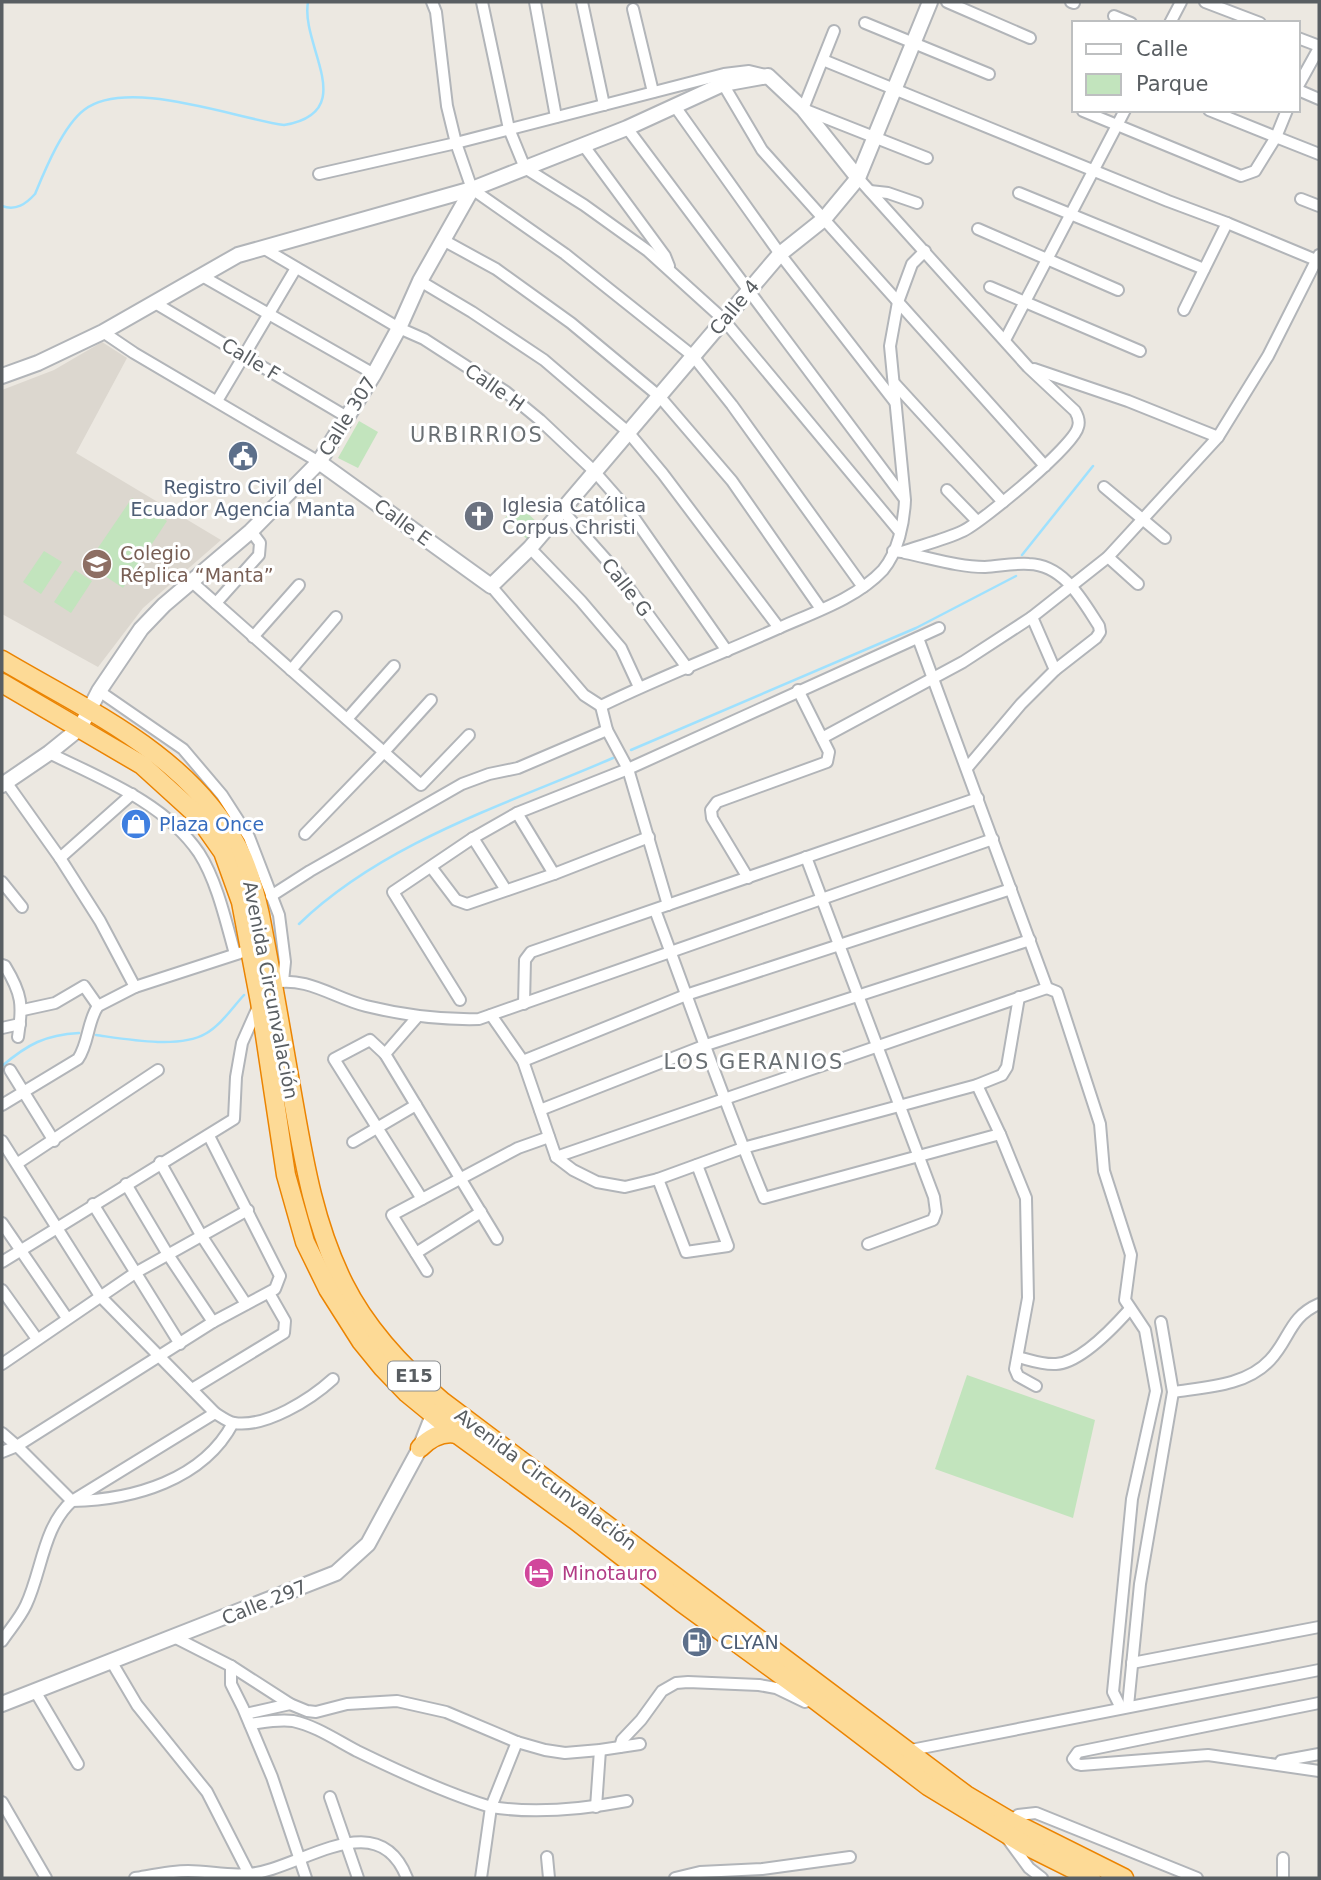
<svg xmlns="http://www.w3.org/2000/svg" width="1321" height="1880" viewBox="0 0 1321 1880" font-family="'DejaVu Sans',sans-serif">
  <style>
    .education { fill: #dcd7cf }
    .green { fill: #c2e4bd }
    .lines { fill: none; stroke-linecap: round; stroke-linejoin: round }
    .stream { stroke: #9fe1fe; stroke-width: 2.5 }
    .minor-casing { stroke: #b2b5b9; stroke-width: 14 }
    .tertiary-casing { stroke: #b2b5b9; stroke-width: 18 }
    .trunk-casing { stroke: #eb8402; stroke-width: 21 }
    .minor { stroke: #fff; stroke-width: 10 }
    .tertiary { stroke: #fff; stroke-width: 14 }
    .trunk { stroke: #fdda96; stroke-width: 18 }
    .labels { text-anchor: middle; stroke-width: 6; stroke-linejoin: round; paint-order: stroke }
    .shield { fill: #fff; stroke: #8b8e91; stroke-width: 2 }
    .shield-label { font-size: 18px; font-weight: bold; fill: #595e62 }
    .street-label { font-size: 19px; fill: #595e62; stroke: #fff }
    .service-label { font-size: 19px; fill: #4e5e75; stroke: #fff }
    .worship-label { font-size: 19px; fill: #5b616d; stroke: #fff; text-anchor: start }
    .education-label { font-size: 19px; fill: #785e54; stroke: #fff; text-anchor: start }
    .shop-label { font-size: 19px; fill: #366cbe; stroke: #fff; text-anchor: start }
    .hotel-label { font-size: 19px; fill: #b23c85; stroke: #fff; text-anchor: start }
    .neighbourhood-label { font-size: 21px; letter-spacing: 2px; fill: #6a7074; stroke: #fff }
  </style>
  <rect width="100%" height="100%" fill="#ece8e1"/>
  <path class="education" d="M102,342L127,358L76,453L221,540L143,608L98,667L2,614V390L54,370Z"/>
  <g class="green">
    <path d="M359,421L378,432L358,468L338,458Z"/>
    <path d="M132,498L167,521L123,588L87,564Z"/>
    <path d="M518,504L543,528L530,542L505,518Z"/>
    <path d="M44,551L62,562L41,594L23,582Z"/>
    <path d="M75,570L92,581L71,613L54,602Z"/>
    <path d="M967,1375L1095,1420L1073,1518L935,1469Z"/>
  </g>
  <g class="lines">
    <g class="stream">
      <path d="M2,206C16,211 26,204 35,194C45,170 63,126 84,110C127,77 234,118 284,125C361,112 300,46 308,2"/>
      <path d="M1022,555L1093,466"/>
      <path d="M631,750L916,628L1016,576"/>
      <path d="M299,924C384,842 507,804 613,758"/>
      <path d="M96,1035C125,1039 179,1049 205,1034C221,1025 232,1008 244,995"/>
      <path d="M2,1066C28,1044 45,1035 79,1033"/>
    </g>
    <g class="minor-casing">
      <g id="minor">
        <path d="M432,2L436,12L447,106L456,143L472,189L565,254L693,356L732,405L863,587"/>
        <path d="M482,2L509,129L525,168L584,205L648,251L723,319L900,532"/>
        <path d="M535,2L556,117"/>
        <path d="M582,2L604,105"/>
        <path d="M947,2L1030,38"/>
        <path d="M1071,2L1074,3"/>
        <path d="M1205,2L1260,23"/>
        <path d="M633,9L653,92"/>
        <path d="M1114,16L1131,23"/>
        <path d="M865,23L989,74"/>
        <path d="M1170,23L1181,2"/>
        <path d="M834,31L803,109L927,158"/>
        <path d="M1298,38L1319,46"/>
        <path d="M823,60L1168,201L1227,223L1184,310"/>
        <path d="M723,84L762,150L1045,466"/>
        <path d="M1298,86L1319,48"/>
        <path d="M1298,90L1319,99"/>
        <path d="M674,105L780,254L895,402"/>
        <path d="M1209,110L1276,137L1287,110"/>
        <path d="M1083,111L1241,176L1255,171L1276,137L1319,154"/>
        <path d="M627,128L904,498"/>
        <path d="M584,146L665,256L669,266"/>
        <path d="M319,174L456,143L724,74L749,71L765,75"/>
        <path d="M858,178L1028,367L1075,411C1078,416 1080,421 1078,427C1074,446 983,521 963,531C944,540 922,545 902,552L893,551"/>
        <path d="M870,191L888,193L917,203"/>
        <path d="M1019,193L1204,269"/>
        <path d="M1301,199L1319,206"/>
        <path d="M1227,223L1316,260"/>
        <path d="M978,229L1118,290"/>
        <path d="M443,240L496,269L571,323L660,397L732,481L821,609"/>
        <path d="M263,248L399,328L424,339L506,392L540,420L594,471L630,512L727,651"/>
        <path d="M202,276L374,374"/>
        <path d="M420,281L472,312L544,360L628,432L663,474L779,628"/>
        <path d="M990,287L1140,351"/>
        <path d="M155,303L347,417"/>
        <path d="M103,332L134,353L319,462"/>
        <path d="M1005,340L1125,110"/>
        <path d="M1034,369L1128,401L1218,437"/>
        <path d="M895,384L1003,502"/>
        <path d="M217,401L296,268"/>
        <path d="M1104,487L1165,538"/>
        <path d="M947,490L977,521"/>
        <path d="M561,509L618,573L688,669"/>
        <path d="M530,548L581,601L621,648L639,687"/>
        <path d="M905,553C931,558 958,567 985,567C1000,566 1014,563 1029,564C1064,565 1082,600 1099,626L1100,632L1096,638L1055,670L1021,704L967,768"/>
        <path d="M1108,557L1138,584"/>
        <path d="M192,582L421,785L469,735"/>
        <path d="M491,586L584,695L601,706"/>
        <path d="M216,603L259,555L260,543L251,531"/>
        <path d="M1032,617L1055,670"/>
        <path d="M253,637L299,585"/>
        <path d="M291,670L336,617"/>
        <path d="M99,691L183,749L222,795L249,837L279,915L285,962L283,981"/>
        <path d="M601,706C660,677 721,654 781,627C815,612 857,598 883,570C898,552 904,523 905,500L890,346L898,302L912,264L925,251"/>
        <path d="M601,706L607,730L628,769L668,905"/>
        <path d="M347,719L394,666"/>
        <path d="M822,738L963,662L1032,617L1108,557L1218,437L1268,356L1319,255"/>
        <path d="M49,753C102,779 165,803 199,853C217,881 226,922 235,954"/>
        <path d="M6,782L60,858L132,794"/>
        <path d="M517,813L554,874"/>
        <path d="M305,834L384,752L431,700"/>
        <path d="M473,838L506,890"/>
        <path d="M806,857L934,1197L936,1212L933,1220L868,1244"/>
        <path d="M60,858L100,921L135,987"/>
        <path d="M431,867L456,900L467,904L554,874L649,837"/>
        <path d="M748,878L712,818L711,810L717,802L827,762L829,752L798,690"/>
        <path d="M2,882L22,907"/>
        <path d="M271,896L310,871L462,784L489,774L518,768L607,730"/>
        <path d="M655,910C691,1006 724,1103 764,1198L1000,1134"/>
        <path d="M2,965L5,966C22,994 23,1005 18,1037"/>
        <path d="M270,987L273,983C307,976 334,998 366,1006C403,1015 441,1020 479,1019L993,839"/>
        <path d="M1047,988L1057,992L1100,1124L1104,1171L1131,1255L1125,1300L1145,1330L1156,1391L1132,1499L1113,1692L1121,1708"/>
        <path d="M460,1000L393,892L473,838L517,813L628,769L939,628"/>
        <path d="M524,1004L525,960L531,952L978,798"/>
        <path d="M23,1010L55,1003L84,986L98,1006"/>
        <path d="M491,1015L523,1061L556,1157L1047,988L918,638"/>
        <path d="M418,1016L385,1054L497,1239"/>
        <path d="M2,1028L20,1024"/>
        <path d="M385,1054L370,1040L334,1059L422,1199"/>
        <path d="M523,1061L686,995L1011,889"/>
        <path d="M10,1070L54,1141"/>
        <path d="M977,1085L1000,1134L1026,1198L1028,1298L1015,1369L1018,1376L1036,1386"/>
        <path d="M2,1105L78,1059C89,1043 87,1022 98,1006L135,987L249,950"/>
        <path d="M540,1110L706,1045L1030,940"/>
        <path d="M2,1141L100,1296L215,1413C220,1416 228,1422 234,1423C266,1428 311,1399 333,1379"/>
        <path d="M353,1142L416,1105"/>
        <path d="M556,1157L573,1170L597,1182L625,1187L658,1179L743,1148L977,1085L1002,1075L1007,1067L1019,997"/>
        <path d="M160,1162L201,1235L246,1304"/>
        <path d="M18,1163L158,1070"/>
        <path d="M658,1179L686,1252L728,1246L697,1165"/>
        <path d="M126,1184L167,1253L213,1322"/>
        <path d="M93,1204L180,1344"/>
        <path d="M2,1223L67,1318"/>
        <path d="M416,1253L481,1212"/>
        <path d="M2,1262L234,1119L236,1077L242,1043L258,1007"/>
        <path d="M427,1271L392,1215L518,1148L549,1137"/>
        <path d="M2,1290L37,1339"/>
        <path d="M1018,1357C1030,1360 1043,1365 1056,1364C1080,1363 1114,1327 1130,1309"/>
        <path d="M2,1364L135,1273L248,1210"/>
        <path d="M192,1389L284,1333L285,1321L269,1293"/>
        <path d="M1173,1392C1206,1387 1246,1386 1270,1360C1290,1339 1289,1317 1319,1304"/>
        <path d="M2,1433L17,1446L72,1501L215,1413"/>
        <path d="M2,1452L17,1446L213,1322L275,1289L280,1276L209,1136"/>
        <path d="M174,1637L231,1666L290,1704L307,1711L316,1712L347,1704L397,1701L446,1712L517,1742L545,1750L565,1753L600,1750L640,1744"/>
        <path d="M2,1641C10,1629 20,1618 26,1605C42,1571 43,1527 72,1501C133,1500 203,1480 233,1423"/>
        <path d="M111,1661L137,1705L207,1792L251,1878"/>
        <path d="M1132,1663L1319,1627"/>
        <path d="M231,1666V1684L243,1708L272,1777L306,1878"/>
        <path d="M35,1691L78,1764"/>
        <path d="M1319,1703L1078,1752L1073,1759L1077,1764L1081,1765L1208,1755L1319,1771"/>
        <path d="M1128,1706L1140,1584L1173,1392L1161,1322"/>
        <path d="M246,1714L290,1704"/>
        <path d="M250,1724C265,1722 278,1719 293,1721C316,1726 336,1740 357,1751C400,1772 445,1793 491,1807L481,1878"/>
        <path d="M517,1742L491,1807C535,1814 584,1809 627,1801"/>
        <path d="M620,1747L622,1740L641,1720L662,1691L676,1683L688,1682L759,1685L776,1688L805,1702L816,1698"/>
        <path d="M906,1751L1319,1670"/>
        <path d="M1281,1761L1319,1754"/>
        <path d="M330,1797L358,1878"/>
        <path d="M2,1802L46,1878"/>
        <path d="M596,1807L600,1750"/>
        <path d="M1008,1825L1018,1815L1036,1813L1197,1878"/>
        <path d="M1007,1838L1029,1868L1042,1878"/>
        <path d="M547,1857L549,1878"/>
        <path d="M135,1878C153,1875 171,1871 188,1871C208,1871 228,1876 247,1874C297,1872 377,1801 407,1878"/>
        <path d="M675,1878L700,1872L762,1869L850,1857"/>
        <path d="M1283,1878V1858"/>
      </g>
    </g>
    <g class="tertiary-casing">
      <g id="tertiary">
        <path d="M2,376L38,363L103,332L238,255L472,189L627,128L723,84L768,76L803,109L858,178"/>
        <path d="M319,462L491,586L530,548L780,254L824,219L858,178L930,2"/>
        <path d="M2,785L49,753L80,728L99,691L141,629L164,605L251,531L319,462L374,374L399,328L420,281L472,189"/>
        <path d="M2,1704L336,1573L368,1544L420,1448L433,1415L438,1408"/>
      </g>
    </g>
    <g class="trunk-casing">
      <g id="trunk">
        <path d="M2,660C88,711 190,755 238,848C249,869 255,892 260,915C271,972 281,1030 291,1088C303,1156 313,1222 344,1284C367,1330 404,1369 443,1402L966,1795L1010,1821L1124,1878"/>
        <path d="M2,683L142,765L197,815L223,852L241,902L260,1002L286,1175L305,1242L328,1289L361,1341L383,1368L407,1393L457,1434L575,1520L681,1602L814,1699L928,1786L1025,1845L1091,1878"/>
        <path d="M420,1448C430,1438 442,1431 457,1434"/>
      </g>
    </g>
    <use href="#minor" class="minor"/>
    <use href="#tertiary" class="tertiary"/>
    <use href="#trunk" class="trunk"/>
  </g>
  <defs>
    <g id="civic-disc" transform="scale(1.575)"><circle r="9.5" fill="#5c6f8a" stroke="#fff"/><path d="M-.6-6.5H3V-4.5H.6V-3L4-1V1h2V6H-6V1h2V-1L-.6-3ZM-1.2 2.5V6h2.4V2.5Z" fill="#fff"/></g>
    <g id="church-disc" transform="scale(1.575)"><circle r="9.5" fill="#6b7280" stroke="#fff"/><path d="M-1.2-6h2.4v3.5h3.3v2.4h-3.3V6h-2.4V-.1h-3.3v-2.4h3.3Z" fill="#fff"/></g>
    <g id="school-disc" transform="scale(1.575)"><circle r="9.5" fill="#8d6e63" stroke="#fff"/><path d="M0-5L7-2L0 1L-7-2ZM-4 1L0 2.5L4 1V4Q0 6-4 4Z" fill="#fff"/></g>
    <g id="shop-disc" transform="scale(1.575)"><circle r="9.5" fill="#3f7fe0" stroke="#fff"/><path d="M-5-2.5h2.3a2.7 3.5 0 0 1 5.4 0H5L5.5 6h-11ZM-1.5-2.5h3a1.5 2.3 0 0 0-3 0Z" fill="#fff"/></g>
    <g id="hotel-disc" transform="scale(1.575)"><circle r="9.5" fill="#d1479c" stroke="#fff"/><path d="M-6-4.5h1.5V1H6V5H4.5V3h-9V5H-6ZM-4 0a1.8 1.8 0 1 1 3.6 0ZM.5 0V-2.5h3Q6-2.5 6 0Z" fill="#fff"/></g>
    <g id="fuel-disc" transform="scale(1.575)"><circle r="9.5" fill="#5c6f8a" stroke="#fff"/><path d="M-5.5-6h7V0h2V4h1.3V-2.5L3-4.5l.8-.8L6-3V5H2.5V1h-1V6h-7ZM-4.2-4.7v3.2H.2V-4.7Z" fill="#fff"/></g>
  </defs>
  <g fill-rule="evenodd">
    <use href="#civic-disc" x="243" y="456"/>
    <use href="#church-disc" x="479" y="516"/>
    <use href="#school-disc" x="97" y="564"/>
    <use href="#shop-disc" x="136" y="824"/>
    <use href="#hotel-disc" x="539" y="1573"/>
    <use href="#fuel-disc" x="697" y="1642"/>
  </g>
  <g class="labels">
    <rect class="shield" x="388" y="1361.5" width="52" height="29" rx="5"/>
    <g class="shield-label">
      <text x="414" y="1382">E15</text>
    </g>
    <g class="street-label">
      <text transform="translate(734 307) rotate(-50)" y="7">Calle 4</text>
      <text transform="translate(251 359) rotate(31)" y="7">Calle F</text>
      <text transform="translate(495 387) rotate(35)" y="7">Calle H</text>
      <text transform="translate(347 416) rotate(-58)" y="7">Calle 307</text>
      <text transform="translate(403 522) rotate(36)" y="7">Calle E</text>
      <text transform="translate(627 587) rotate(52)" y="7">Calle G</text>
      <text transform="translate(271 990) rotate(79)" y="7">Avenida Circunvalación</text>
      <text transform="translate(546 1479) rotate(37)" y="7">Avenida Circunvalación</text>
      <text transform="translate(264 1602) rotate(-22)" y="7">Calle 297</text>
    </g>
    <g class="service-label">
      <text x="243" y="494">Registro Civil del<tspan x="243" dy="22">Ecuador Agencia Manta</tspan></text>
      <text x="720" y="1649" text-anchor="start">CLYAN</text>
    </g>
    <g class="worship-label">
      <text x="502" y="512">Iglesia Católica<tspan x="502" dy="22">Corpus Christi</tspan></text>
    </g>
    <g class="education-label">
      <text x="120" y="560">Colegio<tspan x="120" dy="22">Réplica “Manta”</tspan></text>
    </g>
    <g class="shop-label">
      <text x="159" y="831">Plaza Once</text>
    </g>
    <g class="hotel-label">
      <text x="562" y="1580">Minotauro</text>
    </g>
    <g class="neighbourhood-label">
      <text x="477" y="442">URBIRRIOS</text>
      <text x="754" y="1069">LOS GERANIOS</text>
    </g>
  </g>
  <rect width="1321" height="1880" fill="none" stroke="#595e62" stroke-width="7"/>
  <rect x="1072" y="21" width="228" height="91" fill="#ffffff" stroke="#bdbfc0" stroke-width="2"/>
  <rect x="1086" y="44" width="35" height="10" fill="#ffffff" stroke="#bdbfc0" stroke-width="2"/>
  <text x="1136" y="56" font-size="21" fill="#595e62">Calle</text>
  <rect x="1086" y="74" width="35" height="21" fill="#c2e4bd" stroke="#bdbfc0" stroke-width="2"/>
  <text x="1136" y="91" font-size="21" fill="#595e62">Parque</text>
</svg>
